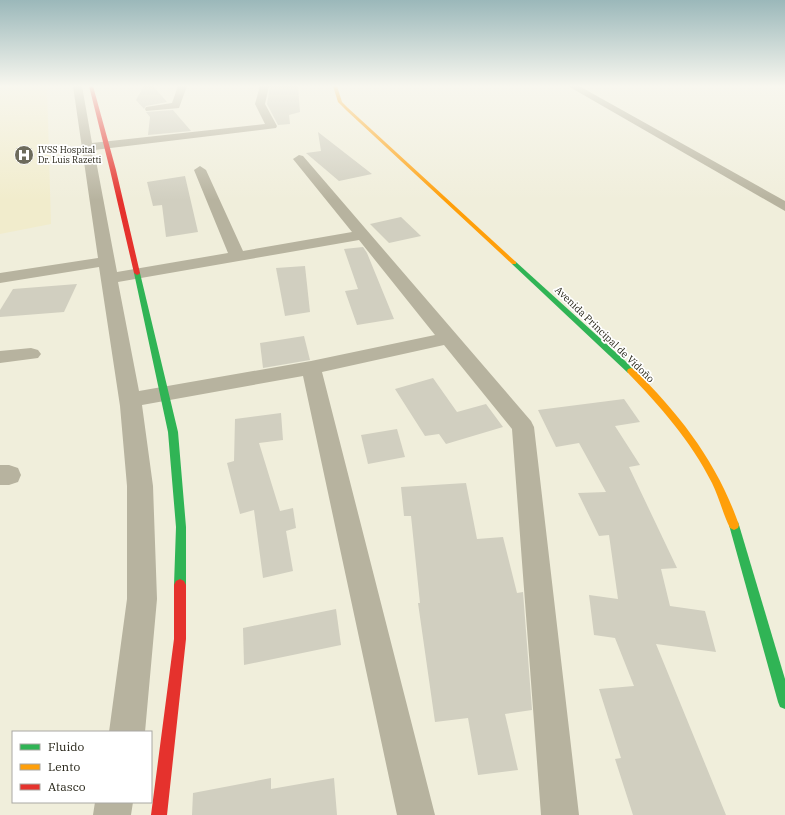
<svg xmlns="http://www.w3.org/2000/svg" width="785" height="815" viewBox="0 0 785 815" font-family="'IBM Plex Serif',serif">
  <style>
    .built { fill: #f1eccc }
    .building { fill: #d1cfc0 }
    .lines { fill: none; stroke-linecap: round; stroke-linejoin: round }
    .street { fill: #b7b39f; fill-rule: evenodd }
    .fast { fill: #30b455; fill-rule: evenodd }
    .slow { fill: #ff9f0a; fill-rule: evenodd }
    .jam { fill: #e5322d; fill-rule: evenodd }
    .labels { text-anchor: middle; stroke-width: 3.5; stroke-linejoin: round; paint-order: stroke }
    .far-poi-label { font-size: 9px; fill: #272518; stroke: #fff; text-anchor: start }
    .street-label { font-size: 10px; fill: #272518; stroke: #fff }
  </style>
  <rect width="100%" height="100%" fill="#f0eedb"/>
  <path class="built" d="M0,86H47L51,224L0,234Z"/>
  <g class="building">
    <path d="M144,86H153L167,102L146,106L144,109L136,100Z"/>
    <path d="M270,86H298L300,112L289,115L290,124L278,125L267,104Z"/>
    <path d="M173,110L191,131L148,135L150,117L146,112Z"/>
    <path d="M318,132L372,174L339,181L306,153L321,151Z"/>
    <path d="M185,176L198,232L166,237L162,205L153,206L147,182Z"/>
    <path d="M401,217L421,236L389,243L370,224Z"/>
    <path d="M363,247L367,253L394,319L357,325L345,291L358,289L344,249Z"/>
    <path d="M305,266L310,312L285,316L276,268Z"/>
    <path d="M77,284L64,312L0,317V310L13,289Z"/>
    <path d="M304,336L310,360L263,368L260,343Z"/>
    <path d="M433,378L457,412L486,404L503,427L446,444L439,434L425,436L395,389Z"/>
    <path d="M624,399L640,422L615,426L640,465L629,467L677,568L661,569L670,606L705,611L716,652L656,644L726,815H633L615,759L621,758L599,689L634,686L615,638L594,635L589,595L618,599L609,535L599,536L578,493L606,492L579,443L556,447L538,410Z"/>
    <path d="M281,413L283,440L259,443L280,511L293,508L296,528L286,531L293,571L263,578L254,510L240,514L227,463L234,461L235,419Z"/>
    <path d="M397,429L405,457L368,464L361,435Z"/>
    <path d="M466,483L477,539L503,537L517,593L523,592L532,710L505,714L518,770L478,775L468,718L435,722L418,603H420L411,516H404L401,487Z"/>
    <path d="M336,609L341,645L244,665L243,628Z"/>
    <path d="M271,778V789L334,778L337,815H192L193,793Z"/>
  </g>
  <g class="lines">
    <g class="street">
      <path d="M73,86H82L92,143L265,124L255,104L260,86H269L265,104L277,126L276,128L94,150L117,272L228,253L194,170L200,166L206,170L243,251L352,232L293,159L299,155L303,156L531,421L534,427L579,815H541L512,429L444,345L322,372L435,815H397L303,376L142,405L153,486L157,599L145,732H109L127,599V486L120,406L99,267L0,283V273L98,258ZM359,240L435,335L311,361L139,391L118,282Z"/>
      <path d="M178,86H187L179,108L146,111L145,109L146,107L172,103Z"/>
      <path d="M568,86H579L785,201V211Z"/>
      <path d="M31,348L38,350L41,354L38,358L0,363V351Z"/>
      <path d="M0,465H9L18,468L21,475L18,482L9,485H0Z"/>
      <path d="M95,802H133L131,815H93Z"/>
    </g>
    <g class="fast">
      <path d="M514,261L516,262L634,369L635,371L634,373H628L512,264V262Z"/>
      <path d="M137,271L140,273L178,432L186,527V585L184,589L180,591L176,589L174,585L176,527L168,432L134,273Z"/>
      <path d="M734,520L738,522L739,525L785,679V709L780,707L778,702L729,525L730,522Z"/>
    </g>
    <g class="slow">
      <path d="M333,86H337L342,102L348,108L516,262V264H512L346,110L338,102Z"/>
      <path d="M631,368L634,369C681,416 717,462 739,525L738,528L734,530L730,528C723,514 719,497 712,483C691,441 660,406 628,373L627,371L628,369Z"/>
    </g>
    <g class="jam">
      <path d="M89,86H93L116,170L140,273L139,274L137,275L134,273L110,170Z"/>
      <path d="M180,579L184,581L186,585V639L167,815H151L174,639V585L176,581Z"/>
    </g>
  </g>
  <linearGradient id="sky" x2="0" y2="1"><stop stop-color="#9bb8ba"/><stop offset="0.43" stop-color="#f8f7ef"/><stop offset="1" stop-color="#f8f7ef" stop-opacity="0"/></linearGradient>
  <rect width="785" height="200" fill="url(#sky)"/>
  <defs>
    <g id="hospital-disc" transform="scale(1)"><circle r="9.5" fill="#6d6b5c" stroke="#fff"/><path d="M-5-5h3v3.5h4V-5h3V5h-3V1.5h-4V5h-3Z" fill="#fff"/></g>
  </defs>
  <g fill-rule="evenodd">
    <use href="#hospital-disc" x="24" y="155"/>
  </g>
  <g class="labels">
    <g class="far-poi-label">
      <text x="38" y="153">IVSS Hospital<tspan x="38" dy="10">Dr. Luis Razetti</tspan></text>
    </g>
    <g class="street-label">
      <text transform="translate(605 334) rotate(44)" y="4">Avenida Principal de Vidoño</text>
    </g>
  </g>
  <rect x="12" y="731" width="140" height="72" fill="#ffffff" stroke="#a9a8a3"/>
  <rect x="20" y="744" width="20" height="6" fill="#30b455" stroke="#a9a8a3"/>
  <text x="48" y="751" font-size="12" fill="#272518">Fluido</text>
  <rect x="20" y="764" width="20" height="6" fill="#ff9f0a" stroke="#a9a8a3"/>
  <text x="48" y="771" font-size="12" fill="#272518">Lento</text>
  <rect x="20" y="784" width="20" height="6" fill="#e5322d" stroke="#a9a8a3"/>
  <text x="48" y="791" font-size="12" fill="#272518">Atasco</text>
</svg>
